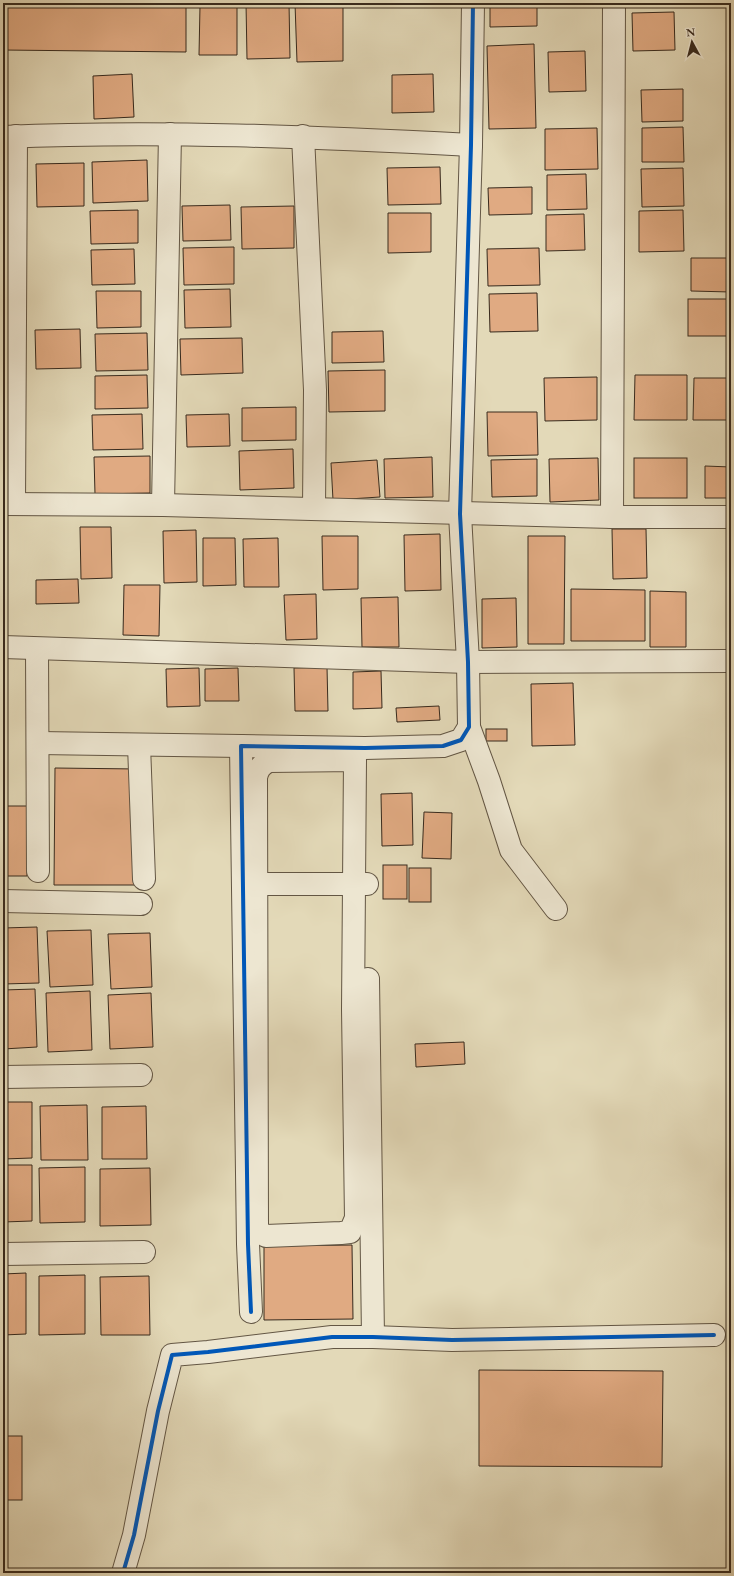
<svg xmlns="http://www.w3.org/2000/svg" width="734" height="1576" viewBox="0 0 734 1576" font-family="'EB Garamond',serif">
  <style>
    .building { fill: #e0aa82; stroke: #382a1d }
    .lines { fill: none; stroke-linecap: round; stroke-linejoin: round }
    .street-casing { stroke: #635644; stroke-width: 24 }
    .street { stroke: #ede6d1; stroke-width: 22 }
    .cycleway-casing { stroke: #ede6d1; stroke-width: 6 }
    .cycleway { stroke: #0057b8; stroke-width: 4 }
  </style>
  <rect width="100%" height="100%" fill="#e3d9b8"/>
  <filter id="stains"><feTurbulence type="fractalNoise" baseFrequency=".005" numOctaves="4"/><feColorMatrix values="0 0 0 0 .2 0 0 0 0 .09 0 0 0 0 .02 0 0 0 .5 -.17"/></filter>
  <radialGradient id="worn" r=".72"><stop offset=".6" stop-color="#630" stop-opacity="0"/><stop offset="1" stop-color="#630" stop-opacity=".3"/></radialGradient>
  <g class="building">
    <path d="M3,3H186V52L3,50Z"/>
    <path d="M246,3H289L290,58L247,59Z"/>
    <path d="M295,3H343V61L297,62Z"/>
    <path d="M490,3H537V26L490,27Z"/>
    <path d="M200,6H237V55H199Z"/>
    <path d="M674,12L675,50L633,51L632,13Z"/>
    <path d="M534,44L536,128L489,129L487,46Z"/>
    <path d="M585,51L586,91L549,92L548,52Z"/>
    <path d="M132,74L134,117L94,119L93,76Z"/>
    <path d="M433,74L434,112L392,113V75Z"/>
    <path d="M683,89V121L642,122L641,90Z"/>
    <path d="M683,127L684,162H642V128Z"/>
    <path d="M597,128L598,169L545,170V129Z"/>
    <path d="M147,160L148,201L93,203L92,162Z"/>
    <path d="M84,163V206L37,207L36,164Z"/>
    <path d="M440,167L441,204L388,205L387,168Z"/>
    <path d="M683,168L684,206L642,207L641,169Z"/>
    <path d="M586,174L587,209L547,210V175Z"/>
    <path d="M532,187V214L489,215L488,188Z"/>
    <path d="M230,205L231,240L183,241L182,206Z"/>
    <path d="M294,206V248L242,249L241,207Z"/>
    <path d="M138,210V243L91,244L90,211Z"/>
    <path d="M683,210L684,251L639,252V211Z"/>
    <path d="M388,213H431V252L388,253Z"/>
    <path d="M584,214L585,250L546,251V215Z"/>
    <path d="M234,247V284L184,285L183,248Z"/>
    <path d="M539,248L540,285L488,286L487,249Z"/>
    <path d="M134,249L135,284L92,285L91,250Z"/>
    <path d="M691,258H731V292L691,291Z"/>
    <path d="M230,289L231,327L185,328L184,290Z"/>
    <path d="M96,291H141V327L97,328Z"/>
    <path d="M537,293L538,331L490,332L489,294Z"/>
    <rect x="688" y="299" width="43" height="37"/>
    <path d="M80,329L81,368L36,369L35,330Z"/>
    <path d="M383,331L384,362L332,363V332Z"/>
    <path d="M147,333L148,370L96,371L95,334Z"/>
    <path d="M242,338L243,373L181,375L180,339Z"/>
    <path d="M385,370V411L329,412L328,371Z"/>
    <path d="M147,375L148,408L95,409V376Z"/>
    <path d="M635,375H687V420H634Z"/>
    <path d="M597,377V420L545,421L544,378Z"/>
    <path d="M694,378H731V420H693Z"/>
    <path d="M296,407V440L242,441V408Z"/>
    <path d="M487,412H537L538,455L488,456Z"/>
    <path d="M142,414L143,449L93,450L92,415Z"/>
    <path d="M229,414L230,446L187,447L186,415Z"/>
    <path d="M293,449L294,488L240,490L239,451Z"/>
    <path d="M150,456V493L95,494L94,457Z"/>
    <path d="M432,457L433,497L385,498L384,459Z"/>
    <path d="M598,458L599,500L550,502L549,459Z"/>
    <rect x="634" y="458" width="53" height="40"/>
    <path d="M537,459V496L492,497L491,460Z"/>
    <path d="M377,460L380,497L333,500L331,463Z"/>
    <path d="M705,466L731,467V498H705Z"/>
    <path d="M80,527H111L112,578L81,579Z"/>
    <path d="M612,529H646L647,578L613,579Z"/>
    <path d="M196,530L197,582L164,583L163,531Z"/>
    <path d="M440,534L441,590L405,591L404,535Z"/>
    <path d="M322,536H358V589L323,590Z"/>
    <path d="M528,536H565L564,644H528Z"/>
    <path d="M203,538H235L236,585L203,586Z"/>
    <path d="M278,538L279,587H244L243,539Z"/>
    <path d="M78,579L79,603L36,604V580Z"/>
    <path d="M124,585H160L159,636L123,635Z"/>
    <path d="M571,589L645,590V641H571Z"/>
    <path d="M650,591L686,592V647H650Z"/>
    <path d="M316,594L317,639L286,640L284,595Z"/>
    <path d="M398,597L399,647H362L361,598Z"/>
    <path d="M516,598L517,647L482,648V599Z"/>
    <path d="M327,667L328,711H295L294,668Z"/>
    <path d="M199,668L200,706L167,707L166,669Z"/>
    <path d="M238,668L239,701H205V669Z"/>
    <path d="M381,671L382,708L353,709V672Z"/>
    <path d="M573,683L575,745L532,746L531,684Z"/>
    <path d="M439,706L440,720L397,722L396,708Z"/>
    <rect x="486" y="729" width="21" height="12"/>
    <path d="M55,768L138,769L137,885H54Z"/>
    <path d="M412,793L413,845L382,846L381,794Z"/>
    <path d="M3,806H30L27,876H3Z"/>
    <path d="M424,812L452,813L451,859L422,858Z"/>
    <rect x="383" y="865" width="24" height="34"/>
    <rect x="409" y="868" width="22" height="34"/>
    <path d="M37,927L39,983L3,984V928Z"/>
    <path d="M91,930L93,985L50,987L47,931Z"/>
    <path d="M150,933L152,987L111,989L108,934Z"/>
    <path d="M35,989L37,1047L3,1049V990Z"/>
    <path d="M90,991L92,1050L48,1052L46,993Z"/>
    <path d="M151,993L153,1047L110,1049L108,995Z"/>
    <path d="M464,1042L465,1064L416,1067L415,1044Z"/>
    <path d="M3,1102H32V1158L3,1159Z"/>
    <path d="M87,1105L88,1160H41L40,1106Z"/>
    <path d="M146,1106L147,1159H102V1107Z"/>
    <path d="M3,1165H32V1221L3,1222Z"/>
    <path d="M85,1167V1222L40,1223L39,1168Z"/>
    <path d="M150,1168L151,1225L100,1226V1169Z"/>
    <path d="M352,1245L353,1319L264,1320V1246Z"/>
    <path d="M26,1273V1334L3,1335V1274Z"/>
    <path d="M85,1275V1334L39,1335V1276Z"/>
    <path d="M149,1276L150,1335H101L100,1277Z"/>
    <path d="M479,1370L663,1371L662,1467L479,1466Z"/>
    <rect x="3" y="1436" width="19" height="64"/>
    <path d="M46,1570V1573H3V1571Z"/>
  </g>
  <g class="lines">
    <g class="street-casing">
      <g id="street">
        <path d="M303,136L315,390L314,508"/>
        <path d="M3,137C159,130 315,137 471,145"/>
        <path d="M3,504L163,505L612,517H731"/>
        <path d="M14,504L16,136"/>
        <path d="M163,505L170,134"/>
        <path d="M612,517L614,3"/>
        <path d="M3,647L468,662L731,661"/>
        <path d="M37,649L38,871"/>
        <path d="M469,727L489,781L511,850L556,909"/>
        <path d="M39,743L241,746"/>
        <path d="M139,745L144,879"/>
        <path d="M355,760L353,1009L356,1218L350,1232L341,1233L266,1236L259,1232L257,1226L256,777C258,769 261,765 269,761Z"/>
        <path d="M256,884H367"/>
        <path d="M3,901L141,904"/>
        <path d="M368,979L373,1337"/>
        <path d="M3,1077L141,1075"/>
        <path d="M3,1254L144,1252"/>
        <path d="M251,1312L248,1244L241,746L365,748L443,746L461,740L469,727L468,662L460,514L471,145L473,3"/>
        <path d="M123,1573L134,1535L158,1411L172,1355L208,1352L332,1337H373L452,1340L714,1335"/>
      </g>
    </g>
    <use href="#street" class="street"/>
    <g class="cycleway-casing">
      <g id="cycleway">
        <path d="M251,1312L248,1244L241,746L365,748L443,746L461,740L469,727L468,662L460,514L471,145L473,3"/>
        <path d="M123,1573L134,1535L158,1411L172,1355L208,1352L332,1337H373L452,1340L714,1335"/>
      </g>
    </g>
    <use href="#cycleway" class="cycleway"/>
  </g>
  <rect width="734" height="1576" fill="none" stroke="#e3d9b8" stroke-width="16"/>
  <rect x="4" y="4" width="726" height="1568" fill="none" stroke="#382a1d" stroke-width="2"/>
  <rect x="8" y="8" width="718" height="1560" fill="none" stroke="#382a1d"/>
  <g transform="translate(692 42) rotate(353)" stroke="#ede6d1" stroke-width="3" paint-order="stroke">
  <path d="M0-3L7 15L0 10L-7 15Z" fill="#382a1d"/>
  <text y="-6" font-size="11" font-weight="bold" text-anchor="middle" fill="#382a1d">N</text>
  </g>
  <rect width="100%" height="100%" filter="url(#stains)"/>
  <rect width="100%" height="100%" fill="url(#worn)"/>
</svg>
